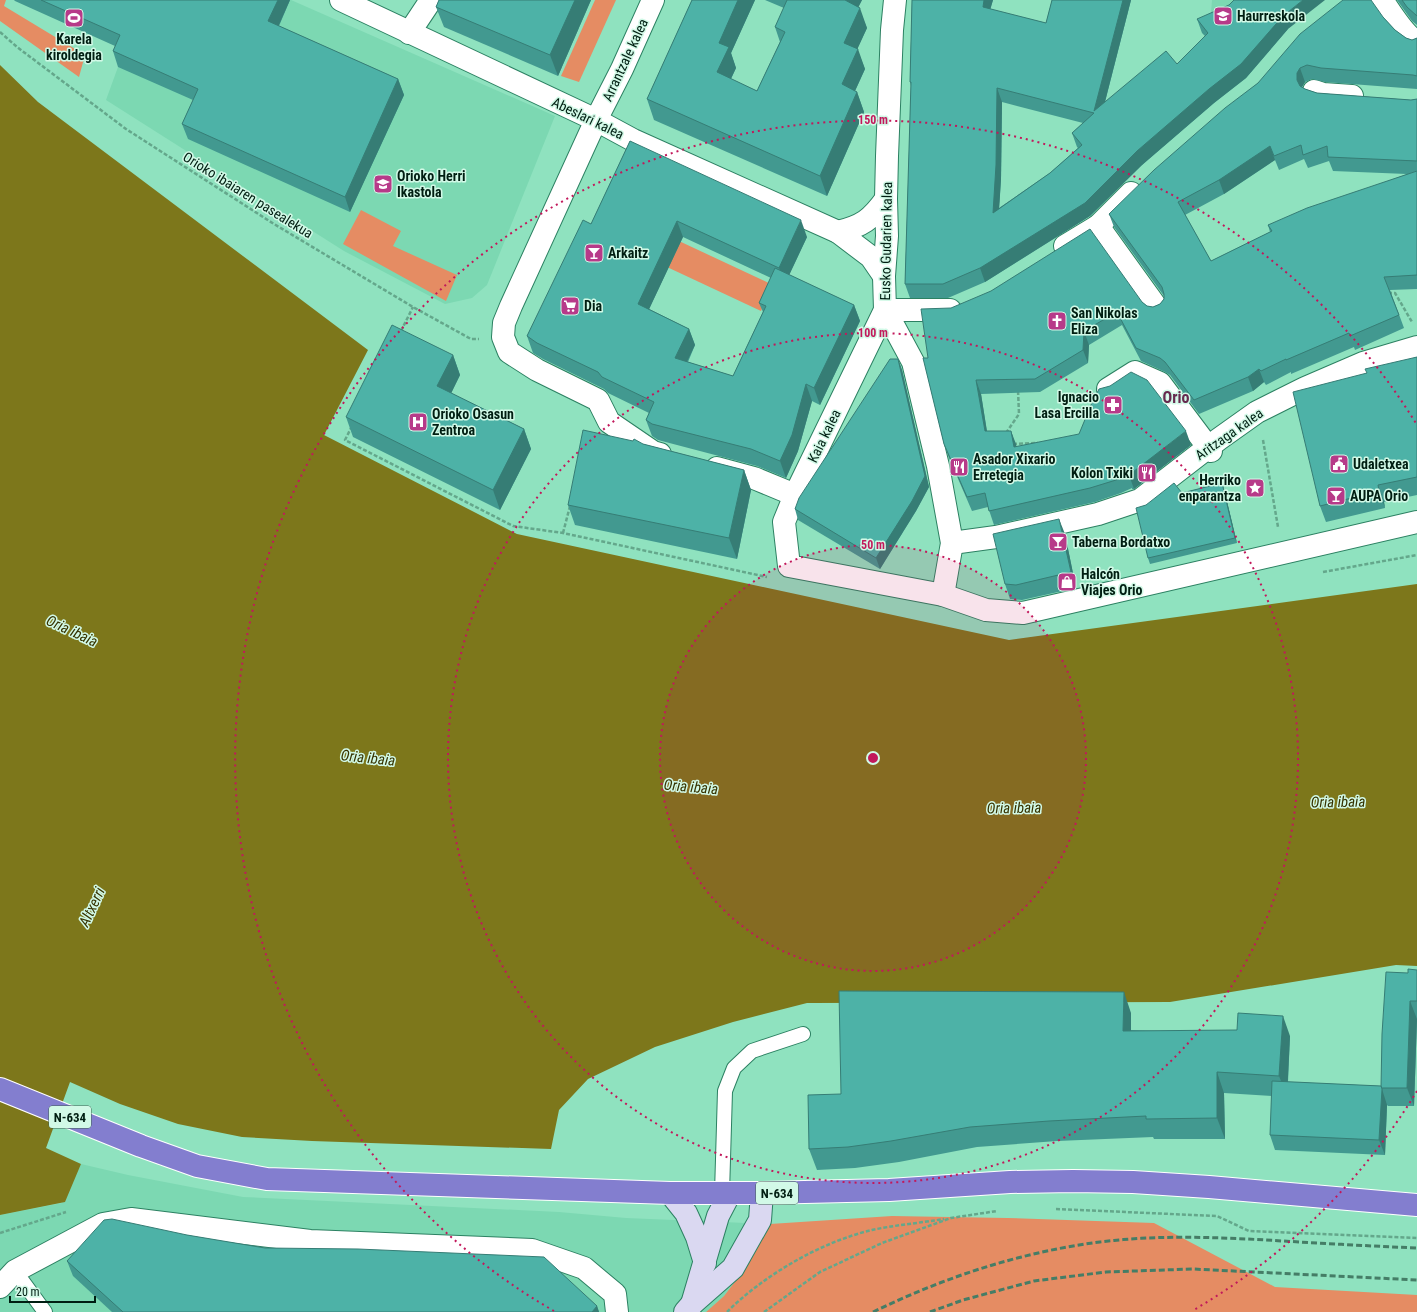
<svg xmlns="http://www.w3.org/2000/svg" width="1417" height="1312" viewBox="0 0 1417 1312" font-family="'Roboto Condensed',sans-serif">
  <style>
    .built { fill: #7cd8b2 }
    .green { fill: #e58c63 }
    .water { fill: #7d771b }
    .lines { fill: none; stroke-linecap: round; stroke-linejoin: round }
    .lane-casing { stroke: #2c8162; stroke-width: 16 }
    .street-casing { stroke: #2c8162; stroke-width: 24 }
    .secondary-casing { stroke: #2c8162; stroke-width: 24 }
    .highway-casing { stroke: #fff; stroke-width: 24 }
    .path { stroke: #64a78b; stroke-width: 2.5; stroke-dasharray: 4 2; stroke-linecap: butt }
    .lane { stroke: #fff; stroke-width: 14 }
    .street { stroke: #fff; stroke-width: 22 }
    .secondary { stroke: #dad8f1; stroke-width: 22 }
    .highway { stroke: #837ecf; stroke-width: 22 }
    .rail { stroke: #457d66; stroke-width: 3; stroke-dasharray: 6 3; stroke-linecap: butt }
    .wall { fill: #429990; fill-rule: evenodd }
    .shaded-wall { fill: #367d75 }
    .building { fill: #4db2a7; stroke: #367d75; fill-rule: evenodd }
    .ring { fill: none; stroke: #c2185b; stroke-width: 2; stroke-dasharray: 2 4 }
    .labels { text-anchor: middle; stroke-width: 3; stroke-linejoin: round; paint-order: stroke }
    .shield { fill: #d2f9e7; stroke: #3f6052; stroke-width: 1 }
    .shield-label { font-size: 13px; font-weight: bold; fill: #001e12 }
    .poi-label { font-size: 14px; font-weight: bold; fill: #001e12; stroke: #d2f9e7; text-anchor: start }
    .street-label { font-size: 14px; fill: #001e12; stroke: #d2f9e7 }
    .water-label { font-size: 15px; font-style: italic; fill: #363301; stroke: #d2f9e7 }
    .quarter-label { font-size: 16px; font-weight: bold; fill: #672a4f; stroke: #d2f9e7 }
    .centre { fill: #c2185b; stroke: #d2f9e7; stroke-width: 2 }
    .ring-label { font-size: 12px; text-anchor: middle; font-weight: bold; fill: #c2185b; stroke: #d2f9e7; stroke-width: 3; stroke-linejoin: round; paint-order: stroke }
  </style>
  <rect width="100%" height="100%" fill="#8fe2bf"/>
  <g class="built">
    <path d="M148,0H291L555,116L487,285L472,298L445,304L344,251L106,100L118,67Z"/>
    <path d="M1212,0H1254L1211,13Z"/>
    <path d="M81,1164L128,1175L243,1197L559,1212L626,1218L770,1224L747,1266L724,1296L706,1312H0V1215L62,1203Z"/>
  </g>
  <g class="green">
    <path d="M0,0H6L4,6L85,55L79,77L0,21Z"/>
    <path d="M595,0H616L579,82L561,76Z"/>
    <path d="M361,210L401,231L393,246L457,275L446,301L343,244Z"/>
    <path d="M617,212L773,285L761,311L605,238Z"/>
    <path d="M892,1216L1007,1218L1154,1223L1275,1287L1417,1295V1312H706L724,1296L747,1266L770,1224Z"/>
  </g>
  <path class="water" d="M0,65L38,102L368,350L324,435L517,534L1009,640L1417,584V966L1396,965L1170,1002L807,1003L733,1022L655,1047L588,1079L559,1110L551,1149L312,1141L242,1137L178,1124L120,1104L70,1082L46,1148L81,1164L65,1202L0,1215Z"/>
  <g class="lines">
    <g class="lane-casing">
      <g id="lane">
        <path d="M722,1193L725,1091L734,1068L752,1051L803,1034"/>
        <path d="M15,1271L45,1312"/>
      </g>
    </g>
    <g class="street-casing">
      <g id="street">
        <path d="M341,0L596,120L633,140L838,232L871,257L884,276"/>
        <path d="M653,0L622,69L596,120L511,306L504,323L503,337L509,352L537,370L598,400L609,422L653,452L660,454"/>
        <path d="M895,0L892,30L887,156L886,199L887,236L884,276L885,310L913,362L938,466L952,543L943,595"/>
        <path d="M1382,0C1390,11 1405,37 1417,41"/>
        <path d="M409,33L431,0"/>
        <path d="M1314,91L1323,94L1352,96"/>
        <path d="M1098,226L1157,308"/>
        <path d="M838,232C862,226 871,220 886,199"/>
        <path d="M1065,246L1098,226L1131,193"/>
        <path d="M885,310L795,495L784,522L789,566L943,595L986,610L1023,613L1417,522"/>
        <path d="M885,310H950"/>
        <path d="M1108,389L1135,372L1160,383L1211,451"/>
        <path d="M717,468L754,478L795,495"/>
        <path d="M952,543L996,537L1098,514L1140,500L1219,439L1257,412L1305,388L1363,363L1417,347"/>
        <path d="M0,1287L15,1271L103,1224L131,1219L310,1241L532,1250L584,1268L615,1294L617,1312"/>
      </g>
    </g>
    <g class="secondary-casing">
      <g id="secondary">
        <path d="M670,1193L686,1213L697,1237L705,1263"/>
        <path d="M692,1304L718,1216L730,1193"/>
        <path d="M685,1312L692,1304L733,1268L760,1220L762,1193"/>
      </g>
    </g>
    <g class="highway-casing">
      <path id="highway" d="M0,1089L141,1146L197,1166L267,1179L670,1193H762L889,1190L1010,1182L1073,1181L1133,1182L1209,1187L1417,1205"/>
    </g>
    <g class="path">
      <path d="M0,32L17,47L126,129L274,224L413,307L471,339H479"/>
      <path d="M1388,293H1395L1412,322"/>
      <path d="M401,331L413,307"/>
      <path d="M352,426L345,440L513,526L563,533L767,577"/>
      <path d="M1006,433L1019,414L1018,390"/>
      <path d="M1263,440L1278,527"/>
      <path d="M1013,444L1038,443"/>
      <path d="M563,533L570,506"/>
      <path d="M1323,572L1417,555"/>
      <path d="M1056,1209L1217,1216L1249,1231L1417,1238"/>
      <path d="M0,1233L66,1212"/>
      <path d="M727,1312C764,1275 821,1242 872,1230C895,1225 920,1223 944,1219"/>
      <path d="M764,1312L820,1272L882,1243L951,1218L997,1211"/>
    </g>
    <use href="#lane" class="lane"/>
    <use href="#street" class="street"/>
    <use href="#secondary" class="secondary"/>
    <use href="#highway" class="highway"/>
    <g class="rail">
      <path d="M873,1312C945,1277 1021,1252 1100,1242C1155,1235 1211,1237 1266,1240C1316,1243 1367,1246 1417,1248"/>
      <path d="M930,1312L963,1300L1034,1281L1106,1272L1193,1269L1417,1280"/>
    </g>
  </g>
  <g class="wall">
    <path d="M14,0H290L279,26L398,79L404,95L350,212L188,139L182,124L193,100L118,67L113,51L115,46L15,1Z"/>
    <path d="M439,0H591L558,76L444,27L436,7Z"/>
    <path d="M692,0H755L731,53L736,68L731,79L757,91L780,42L775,27L784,8L765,0H862L858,7L867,28L857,49L865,69L855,91L857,92L864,112L827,196L654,120L647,99Z"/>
    <path d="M912,0H993L990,9L1046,23L1052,0H1131L1105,102L1177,64L1205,36L1202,33L1197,19L1288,29L1246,78L1214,103L1142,165L1090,216L985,282L948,298H910L905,284L911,86L910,82ZM1002,102L1083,123L1072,133L1077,147L1078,148L1050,173L999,208L1001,179Z"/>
    <path d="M1397,0H1417V25L1412,21Z"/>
    <path d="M1383,17L1395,30L1406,38L1412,40L1417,38V89L1325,82L1312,79L1305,82L1302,87L1305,89L1317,93L1411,100L1417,99V289L1390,290L1404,328L1355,350L1354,347L1291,374V372L1266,385L1264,382L1253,391L1199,414L1170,375L1165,372L1141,361L1122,325L1089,345L1088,363L1040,392L981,394L987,431H1011L1016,447L1191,445L1134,489H1132V488L1121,493L1095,502L994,525L988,507L972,511L949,458L944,444L928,358L1142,302L1147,306L1153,307L1160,304L1164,299V296L1114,227L1109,214L1258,83ZM1304,159L1308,168L1329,161L1333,171L1407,174L1268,225L1270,232L1211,261L1185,215L1224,194L1275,160L1279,170Z"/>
    <path d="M630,141L807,237L789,275L854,305L860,321L820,405L812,401L798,451L786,478L757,466L658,440L652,436L646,420L649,413L608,393L604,389L543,359L533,353L527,336L591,224ZM683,237L771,278L759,303L763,312L733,376L688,362L695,345L689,329L649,309Z"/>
    <path d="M453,355L460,375L451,393L524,429L531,449L500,510L353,437L346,417Z"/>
    <path d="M1417,357V495L1384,502L1385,508L1326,522L1320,506L1366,374Z"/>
    <path d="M898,359L902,370L929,487L916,511L880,569L798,520L795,509Z"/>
    <path d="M643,444L744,470L751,490L737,559L575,525L568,505Z"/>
    <path d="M1222,483L1224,489L1237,543L1150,564L1148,558L1182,493Z"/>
    <path d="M1065,534L1076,588L1022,600L1010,599L1005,584Z"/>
    <path d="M1417,970V1019L1414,1106H1388L1387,1105L1385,1155L1275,1150L1270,1135L1272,1096L1224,1093L1225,1139H1154L1153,1137L1057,1141L977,1147L899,1162L855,1168L817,1170L809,1149L841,1094L1131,1013V1030L1290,1036L1288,1082L1381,1086L1408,973Z"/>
    <path d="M187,1235L597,1306L599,1312H112L73,1276L67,1261Z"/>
  </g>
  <g class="shaded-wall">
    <path d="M278,0H290L274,36L268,21Z"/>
    <path d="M575,0H591L558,76L550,55Z"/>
    <path d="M738,0H755L731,53L736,68L724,93L717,72L719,43Z"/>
    <path d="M845,0H862L852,20Z"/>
    <path d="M984,0H993L987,21L983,7Z"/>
    <path d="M1123,0H1131L1099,125L1094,111Z"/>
    <path d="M1303,0H1325L1288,29L1246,78L1214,103L1142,165L1090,216L985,282L980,268L1137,151L1209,89L1283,16Z"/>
    <path d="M860,8L867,28L851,63L844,43Z"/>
    <path d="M858,49L865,69L849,104L842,84Z"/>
    <path d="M1300,68L1305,82L1302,87V93L1297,80V73Z"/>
    <path d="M398,79L404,95L350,212L345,197Z"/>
    <path d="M997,88L1002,102L1001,179L998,226L993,213Z"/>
    <path d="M857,92L864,112L827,196L820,176Z"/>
    <path d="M1270,146L1275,160L1224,194L1219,180Z"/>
    <path d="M801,220L807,237L785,284L779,268Z"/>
    <path d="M677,221L683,237L644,320L638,304Z"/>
    <path d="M854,305L860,321L820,405L814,388Z"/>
    <path d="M689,329L695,345L681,374L675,358Z"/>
    <path d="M1084,331L1089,345L1088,363L1083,350Z"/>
    <path d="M453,355L460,375L445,406L437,386Z"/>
    <path d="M898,359L902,370L929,487L916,511L880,569L876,558Z"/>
    <path d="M1259,369L1264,382L1253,391L1248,377Z"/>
    <path d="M976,380L981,394L989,445L985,431Z"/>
    <path d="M806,384L812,401L798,451L786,478L780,461Z"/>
    <path d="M524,429L531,449L500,510L493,490Z"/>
    <path d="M1011,431L1016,444L1019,461L1014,447Z"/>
    <path d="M1186,431L1191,445L1134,489L1129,475Z"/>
    <path d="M744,470L751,490L737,559L729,538Z"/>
    <path d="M1222,483L1224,489L1237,543L1235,538Z"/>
    <path d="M1378,485L1384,502L1385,508L1379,491Z"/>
    <path d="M1059,519L1065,534L1076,588L1071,572Z"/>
    <path d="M1124,992L1131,1013V1051L1123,1031Z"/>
    <path d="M1410,1001L1417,1019L1414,1106L1407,1088Z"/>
    <path d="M1283,1016L1290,1036L1287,1096L1279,1076Z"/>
    <path d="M1217,1072L1224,1093L1225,1139L1217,1118Z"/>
    <path d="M1382,1089L1387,1105L1385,1155L1379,1140Z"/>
    <path d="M597,1306L599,1312H592Z"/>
  </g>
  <g class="building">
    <path d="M41,0H278L268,21L398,79L345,197L182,124L198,89L113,51L120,35Z"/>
    <path d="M439,0H575L550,55L436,7Z"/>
    <path d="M692,0H738L719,43L729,47L717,72L757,91L785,32L775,27L787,0H845L860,8L844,43L858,49L842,84L857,92L820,176L647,99Z"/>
    <path d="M912,0H984L983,7L1046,23L1052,0H1123L1094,111L1166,51L1177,64L1208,33L1197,19L1229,5L1234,0H1303L1283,16L1241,64L1209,89L1137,151L1085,203L980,268L943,284H905L911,82H910ZM997,88L1094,113L1072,133L1082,145L1050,173L993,213L996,165Z"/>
    <path d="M1343,0H1371L1383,17L1395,30L1406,38L1412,40L1417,38V76L1413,75L1321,68L1307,65L1300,68L1297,73V80L1300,86L1305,89L1317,93L1411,100L1417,99V161L1328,157L1327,146L1303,155L1301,145L1274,156L1270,146L1219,180L1178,202L1211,261L1272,231L1268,225L1307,208L1417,171V275L1384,277L1399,315L1350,336L1349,333L1286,360V359L1261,371L1259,369L1248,377L1194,400L1165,362L1160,358L1136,348L1117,312L1084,331L1083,350L1035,379L976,380L985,431H1011L1014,447L1079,434L1091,405L1099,389L1110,386L1131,372L1147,380L1186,431L1129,475L1127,476V474L1116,480L1090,488L989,511L985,493L967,497L944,444L923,358H928L921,309L951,308L991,291L1090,229L1142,302L1147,306L1153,307L1160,304L1164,299V294L1162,287L1109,214L1154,170L1225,108L1258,83L1300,34Z"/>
    <path d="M1402,0H1417V16L1407,7Z"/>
    <path d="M630,141L801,220L779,268L677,221L638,304L689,329L675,358L733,376L766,306L759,303L775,268L854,305L814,388L806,384L792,435L780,461L751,449L652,424L646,420L654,402L602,377L598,372L537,343L527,336L583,220L591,224Z"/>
    <path d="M392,325L453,355L437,386L524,429L493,490L346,417Z"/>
    <path d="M1417,357V477L1378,485L1379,491L1320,506L1293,392L1367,373L1365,369Z"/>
    <path d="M890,359H898L925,476L912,501L876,558L795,509L799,498Z"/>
    <path d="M583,430L633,441L634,439L643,444L744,470L729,538L568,505Z"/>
    <path d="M1174,483L1182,493L1222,483L1235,538L1148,558L1136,508L1146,505Z"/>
    <path d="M1059,519L1071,572L1016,585L1005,584L993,534Z"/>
    <path d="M1408,969L1417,970V1001H1410L1407,1088H1381L1382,1034L1386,972L1408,973Z"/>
    <path d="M839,991L1124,992L1123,1031L1237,1030L1238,1013L1283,1016L1279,1076L1217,1072V1118L1146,1119V1116L1049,1121L970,1127L891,1141L848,1147L809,1149L808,1095L841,1094Z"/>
    <path d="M1272,1081L1381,1086L1382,1089L1379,1140L1270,1135Z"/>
    <path d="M112,1219L187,1235L265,1248L358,1249L544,1257L597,1306L592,1312H123L67,1261L104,1220Z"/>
  </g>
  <circle cx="873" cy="758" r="213" fill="#c2185b" fill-opacity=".12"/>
  <g class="ring">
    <circle cx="873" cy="758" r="213"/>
    <circle cx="873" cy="758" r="425"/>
    <path d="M1417 1091A638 638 0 0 1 1192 1311M554 1311A638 638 0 1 1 1417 425"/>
  </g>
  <defs>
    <g id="school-square" transform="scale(1)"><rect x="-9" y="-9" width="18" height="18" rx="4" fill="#b73a89" stroke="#d2f9e7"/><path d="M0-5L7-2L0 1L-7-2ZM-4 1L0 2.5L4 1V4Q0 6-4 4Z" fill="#fff"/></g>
    <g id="stadium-square" transform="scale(1)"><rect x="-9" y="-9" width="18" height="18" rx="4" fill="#b73a89" stroke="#d2f9e7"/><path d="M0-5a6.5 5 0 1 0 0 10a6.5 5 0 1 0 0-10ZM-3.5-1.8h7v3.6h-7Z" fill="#fff"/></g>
    <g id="bar-square" transform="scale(1)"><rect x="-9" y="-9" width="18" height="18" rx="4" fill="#b73a89" stroke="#d2f9e7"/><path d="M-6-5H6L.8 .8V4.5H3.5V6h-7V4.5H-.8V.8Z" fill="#fff"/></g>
    <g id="supermarket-square" transform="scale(1)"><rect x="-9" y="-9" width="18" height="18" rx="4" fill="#b73a89" stroke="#d2f9e7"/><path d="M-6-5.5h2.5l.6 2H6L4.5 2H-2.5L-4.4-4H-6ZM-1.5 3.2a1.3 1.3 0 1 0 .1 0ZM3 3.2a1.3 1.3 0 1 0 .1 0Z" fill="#fff"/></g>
    <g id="church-square" transform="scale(1)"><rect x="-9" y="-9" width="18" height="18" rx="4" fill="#b73a89" stroke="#d2f9e7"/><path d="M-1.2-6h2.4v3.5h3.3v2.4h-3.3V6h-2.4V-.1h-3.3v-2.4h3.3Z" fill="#fff"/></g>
    <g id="pharmacy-square" transform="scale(1)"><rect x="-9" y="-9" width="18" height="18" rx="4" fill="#b73a89" stroke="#d2f9e7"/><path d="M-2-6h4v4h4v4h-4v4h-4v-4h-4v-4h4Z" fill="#fff"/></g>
    <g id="hospital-square" transform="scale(1)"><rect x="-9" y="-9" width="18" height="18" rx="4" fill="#b73a89" stroke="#d2f9e7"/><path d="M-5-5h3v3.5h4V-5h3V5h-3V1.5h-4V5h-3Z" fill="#fff"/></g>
    <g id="civic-square" transform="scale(1)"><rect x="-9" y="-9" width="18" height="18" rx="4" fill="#b73a89" stroke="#d2f9e7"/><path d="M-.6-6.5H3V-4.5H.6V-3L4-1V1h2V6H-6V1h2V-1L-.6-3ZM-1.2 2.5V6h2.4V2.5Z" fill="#fff"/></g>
    <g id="restaurant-square" transform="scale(1)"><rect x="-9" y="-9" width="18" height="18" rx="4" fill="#b73a89" stroke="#d2f9e7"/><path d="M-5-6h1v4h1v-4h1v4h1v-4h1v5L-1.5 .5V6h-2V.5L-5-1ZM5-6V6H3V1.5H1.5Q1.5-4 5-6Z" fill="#fff"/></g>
    <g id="sight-square" transform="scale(1)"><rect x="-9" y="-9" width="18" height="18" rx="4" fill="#b73a89" stroke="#d2f9e7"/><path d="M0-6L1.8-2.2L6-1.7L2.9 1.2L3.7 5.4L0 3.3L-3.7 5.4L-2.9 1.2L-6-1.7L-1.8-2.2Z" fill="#fff"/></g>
    <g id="shop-square" transform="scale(1)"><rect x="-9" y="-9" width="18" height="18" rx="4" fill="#b73a89" stroke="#d2f9e7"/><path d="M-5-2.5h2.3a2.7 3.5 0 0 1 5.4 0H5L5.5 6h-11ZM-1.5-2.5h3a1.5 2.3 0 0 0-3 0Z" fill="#fff"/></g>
  </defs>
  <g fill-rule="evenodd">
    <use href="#school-square" x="1223" y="16"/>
    <use href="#stadium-square" x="74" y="18"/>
    <use href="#school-square" x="383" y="184"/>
    <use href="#bar-square" x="594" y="253"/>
    <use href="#supermarket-square" x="570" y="306"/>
    <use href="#church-square" x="1057" y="321"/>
    <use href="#pharmacy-square" x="1113" y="405"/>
    <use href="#hospital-square" x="418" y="422"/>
    <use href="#civic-square" x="1339" y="464"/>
    <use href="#restaurant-square" x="959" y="467"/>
    <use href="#restaurant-square" x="1147" y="473"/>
    <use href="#sight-square" x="1255" y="488"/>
    <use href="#bar-square" x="1336" y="496"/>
    <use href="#bar-square" x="1058" y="542"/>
    <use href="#shop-square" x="1067" y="582"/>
  </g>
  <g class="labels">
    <g class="shield">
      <rect x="49" y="1106" width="42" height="22" rx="3"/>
      <rect x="756" y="1182" width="42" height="22" rx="3"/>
    </g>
    <g class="shield-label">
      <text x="70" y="1122">N-634</text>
      <text x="777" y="1198">N-634</text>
    </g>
    <g class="poi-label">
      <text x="1237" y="21">Haurreskola</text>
      <text x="74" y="44" text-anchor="middle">Karela<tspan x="74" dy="16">kiroldegia</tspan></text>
      <text x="397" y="181">Orioko Herri<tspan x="397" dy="16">Ikastola</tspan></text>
      <text x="608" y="258">Arkaitz</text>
      <text x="584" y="311">Dia</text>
      <text x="1071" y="318">San Nikolas<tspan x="1071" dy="16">Eliza</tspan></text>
      <text x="1099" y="402" text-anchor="end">Ignacio<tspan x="1099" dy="16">Lasa Ercilla</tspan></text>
      <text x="432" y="419">Orioko Osasun<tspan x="432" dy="16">Zentroa</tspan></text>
      <text x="973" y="464">Asador Xixario<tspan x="973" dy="16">Erretegia</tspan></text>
      <text x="1353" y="469">Udaletxea</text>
      <text x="1133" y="478" text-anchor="end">Kolon Txiki</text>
      <text x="1241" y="485" text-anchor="end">Herriko<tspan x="1241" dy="16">enparantza</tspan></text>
      <text x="1350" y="501">AUPA Orio</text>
      <text x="1072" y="547">Taberna Bordatxo</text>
      <text x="1081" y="579">Halcón<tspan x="1081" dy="16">Viajes Orio</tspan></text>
    </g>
    <g class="street-label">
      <text transform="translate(625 60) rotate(-65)" y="5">Arrantzale kalea</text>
      <text transform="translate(588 118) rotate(26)" y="5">Abeslari kalea</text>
      <text transform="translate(248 195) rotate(32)" y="5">Orioko ibaiaren pasealekua</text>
      <text transform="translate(886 241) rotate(-89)" y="5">Eusko Gudarien kalea</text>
      <text transform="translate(1229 434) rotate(-35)" y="5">Aritzaga kalea</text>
      <text transform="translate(824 436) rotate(-64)" y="5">Kaia kalea</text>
    </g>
    <g class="water-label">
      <text transform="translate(72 631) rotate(25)" y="5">Oria ibaia</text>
      <text transform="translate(368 758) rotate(6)" y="5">Oria ibaia</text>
      <text transform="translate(691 787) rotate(5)" y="5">Oria ibaia</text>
      <text transform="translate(1338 802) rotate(-1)" y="5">Oria ibaia</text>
      <text transform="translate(1014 808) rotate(-1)" y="5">Oria ibaia</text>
      <text transform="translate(92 907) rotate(-65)" y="5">Altxerri</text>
    </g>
    <g class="quarter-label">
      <text x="1176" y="403">Orio</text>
    </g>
  </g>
  <circle cx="873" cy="758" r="6" class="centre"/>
  <g class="ring-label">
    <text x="873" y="124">150 m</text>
    <text x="873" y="337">100 m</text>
    <text x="873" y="549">50 m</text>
  </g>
  <path d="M10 1296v6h85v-6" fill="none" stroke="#001e12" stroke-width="2"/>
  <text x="16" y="1296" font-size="12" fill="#001e12" stroke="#d2f9e7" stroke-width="3" paint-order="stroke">20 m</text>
</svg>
